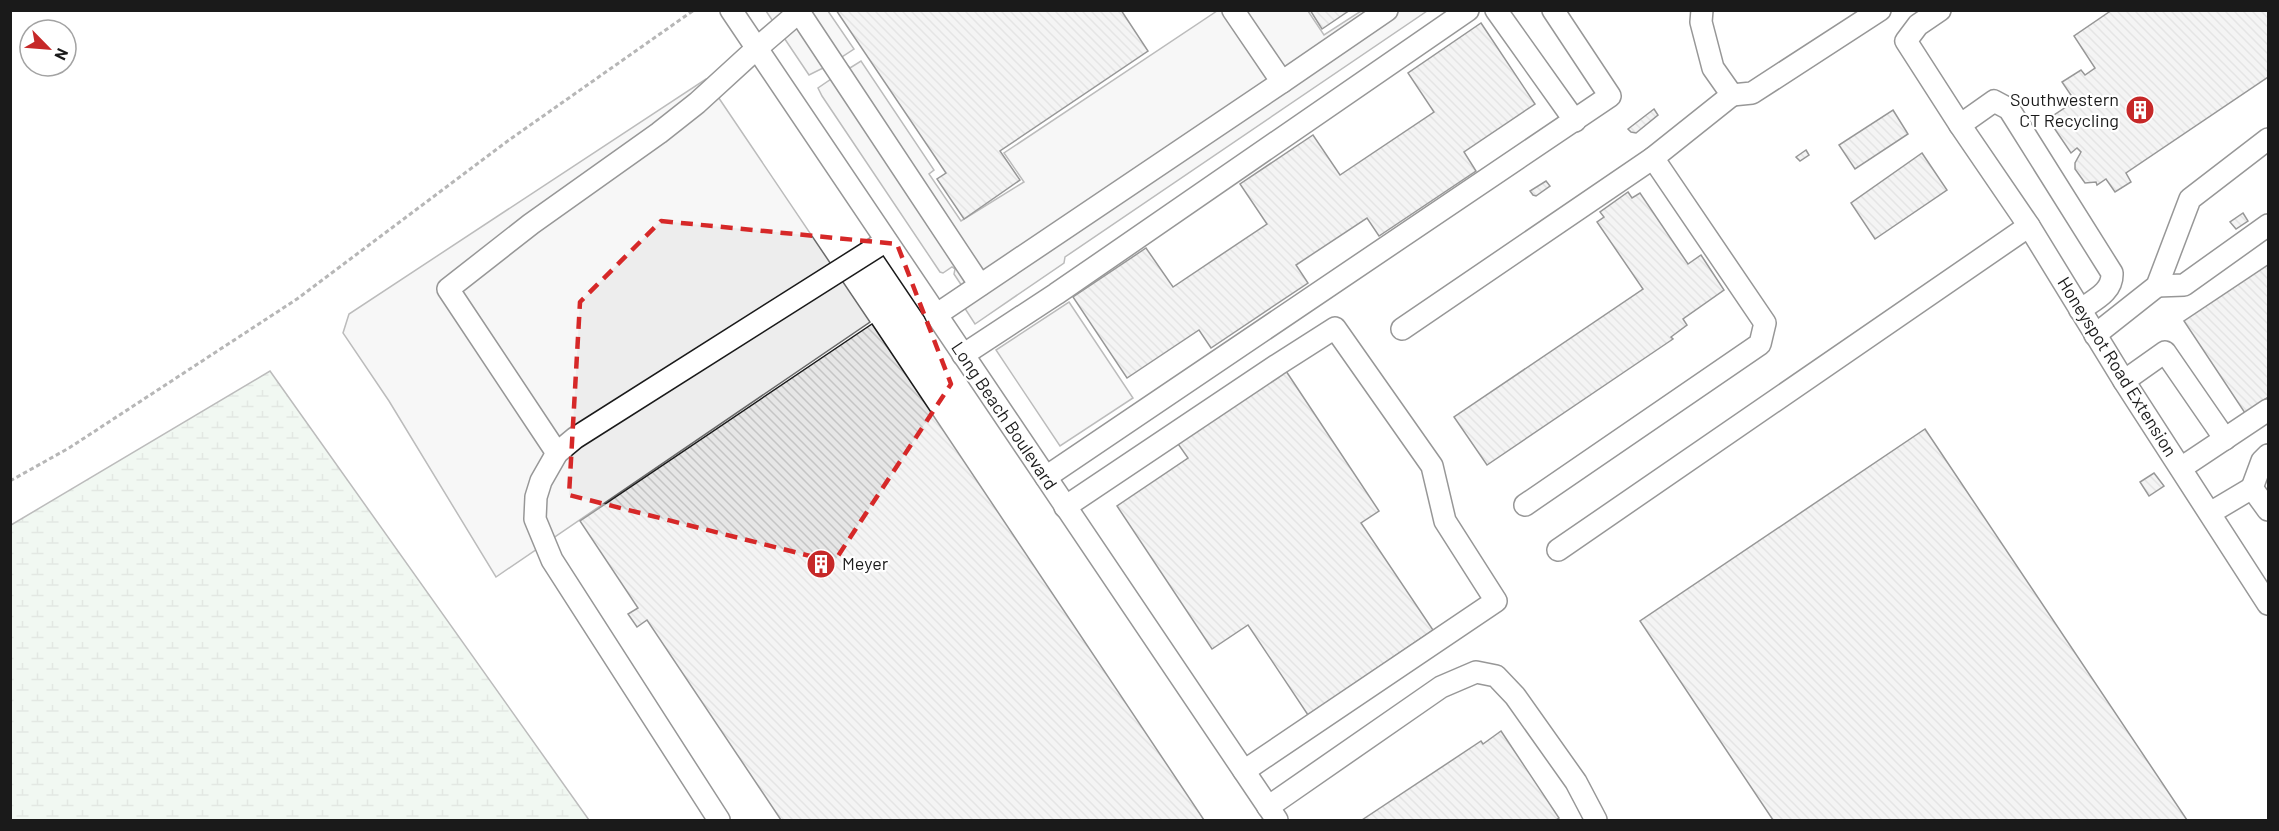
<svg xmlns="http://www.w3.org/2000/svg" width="2279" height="831" viewBox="0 0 2279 831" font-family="Barlow,sans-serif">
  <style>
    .wetland { fill: url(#wetland-marsh); stroke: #6a6a6a; stroke-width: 1.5 }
    .parking { fill: #ededed; stroke: #6a6a6a; stroke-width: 1.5 }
    .building { fill: url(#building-back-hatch); stroke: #1a1a1a; stroke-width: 1.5 }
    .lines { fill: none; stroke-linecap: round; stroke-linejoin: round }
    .minor-casing { stroke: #1a1a1a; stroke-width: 24 }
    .path { stroke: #5f5f5f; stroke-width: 3; stroke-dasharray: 4.5 3; stroke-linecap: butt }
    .minor { stroke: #fff; stroke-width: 21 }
    .marked { fill: none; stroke: #d62828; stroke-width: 4.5; stroke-dasharray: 12 8; stroke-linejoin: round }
    .labels { text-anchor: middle; stroke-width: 4.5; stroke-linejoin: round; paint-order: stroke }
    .poi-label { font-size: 18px; fill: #1a1a1a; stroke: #fff; text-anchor: end }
    .street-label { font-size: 18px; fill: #1a1a1a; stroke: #fff }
  </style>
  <defs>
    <pattern id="wetland-marsh" width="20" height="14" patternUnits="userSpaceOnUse" patternTransform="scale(1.5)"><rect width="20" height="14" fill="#e0efe3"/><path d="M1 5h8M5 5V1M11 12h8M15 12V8" fill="none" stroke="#c0ccc2"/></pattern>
    <pattern id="building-back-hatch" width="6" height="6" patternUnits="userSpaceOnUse" patternTransform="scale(1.5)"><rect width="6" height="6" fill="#e6e6e6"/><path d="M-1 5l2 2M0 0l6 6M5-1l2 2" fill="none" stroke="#c5c5c5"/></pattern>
  </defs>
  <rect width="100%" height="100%" fill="#fff"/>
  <path class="wetland" d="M270,371L589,820H11V525Z"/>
  <g class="parking">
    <path d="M766,11H828L854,49L842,57V60L850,68L861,61L934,170L929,174L961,221L1024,182L1004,153L1217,11H1308L1324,35L1361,11H1427L1065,257L1064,263L975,324L964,307L970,298L954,274L955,269L952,267L943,273L940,272L822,96L818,88L831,79L823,68L809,75Z"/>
    <path d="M706,79L870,322L496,577L389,401L343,333L349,314Z"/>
    <path d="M1069,302L1133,398L1060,446L996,350Z"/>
  </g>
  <g class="building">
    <path d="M836,10H1121L1148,51L1000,151L1020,180L964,219L937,179L946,173Z"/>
    <path d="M1310,10H1350L1322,29Z"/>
    <path d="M2112,10H2268V77L2126,173L2131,182L2115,192L2106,179L2097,185L2096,182L2085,183L2075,169V163L2081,152L2077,148L2071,153L2048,119L2075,101L2062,82L2081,70L2085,75L2095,68L2074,36Z"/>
    <path d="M1481,23L1535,104L1464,152L1476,171L1379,236L1367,218L1296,265L1308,283L1211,348L1199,330L1127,378L1073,297L1146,248L1173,287L1267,224L1240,184L1313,135L1340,175L1434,112L1408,73Z"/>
    <path d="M1654,109L1658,115L1636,133L1631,132L1628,129Z"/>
    <path d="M1893,110L1908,134L1855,169L1839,145Z"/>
    <path d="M1806,150L1809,155L1800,161L1796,157Z"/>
    <path d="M1922,153L1947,190L1875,239L1851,203Z"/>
    <path d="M1546,181L1550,186L1536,196L1533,195L1530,191Z"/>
    <path d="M1628,192L1632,198L1640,193L1688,264L1701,255L1724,290L1683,319L1687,325L1671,337L1673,339L1487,465L1454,417L1643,289L1597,222L1604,217L1600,212Z"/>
    <path d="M2243,213L2248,221L2236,229L2230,222Z"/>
    <path d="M2268,265V397L2245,413L2184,321Z"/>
    <path d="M872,324L1204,820H781L647,620L637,627L628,614L638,608L580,521Z"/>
    <path d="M1284,368L1379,511L1361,523L1433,630L1308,715L1248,625L1212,649L1117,506L1188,458L1176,441Z"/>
    <path d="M1925,429L2187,820H1773L1640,621Z"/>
    <path d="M2154,473L2164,486L2149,496L2140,482Z"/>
    <path d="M1501,731L1559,818L1556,820H1362L1481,741L1483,744Z"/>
  </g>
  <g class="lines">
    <g class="minor-casing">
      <g id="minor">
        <path d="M731,10L1277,820"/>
        <path d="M1496,10L1575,121"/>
        <path d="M1940,10L1918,25L1906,41L1960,125L2029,226L2124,381L2268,604"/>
        <path d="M799,12L980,285"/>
        <path d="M1282,82L1387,10"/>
        <path d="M1732,95L1752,93L1880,10"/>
        <path d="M1960,125L1994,101L2009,109L2112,273C2113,292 2094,300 2080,310"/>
        <path d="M2157,286L2184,285L2268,225"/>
        <path d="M936,315L1282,82L1233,10"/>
        <path d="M1402,329L1653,158L1732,95L1713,68L1701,22L1702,10"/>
        <path d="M2095,335L2157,286L2190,199L2268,139"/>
        <path d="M963,355L1056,294L1468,10"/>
        <path d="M2124,381L2165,352L2225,439"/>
        <path d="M557,453L448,289L531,224L659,133L697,103L756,49L799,12L798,10"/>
        <path d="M2181,468L2268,410"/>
        <path d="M1046,477L1610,96L1553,10"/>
        <path d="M2252,488L2262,461L2268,455"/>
        <path d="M1525,505L1760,344L1765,323L1653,158"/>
        <path d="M1065,507L1277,365L1335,328L1432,466L1445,521L1496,601L1244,771"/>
        <path d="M2210,513L2252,488L2268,510"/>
        <path d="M1558,550L2029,226"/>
        <path d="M1268,807L1441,687L1476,672L1496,676L1515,696L1576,782L1596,820"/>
        <path d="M719,820L552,560L535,519L536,497L541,481L557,453L575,438L886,241"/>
      </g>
    </g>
    <path class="path" d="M10,481L69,448L297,299L509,140L694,10"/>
    <use href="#minor" class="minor"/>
  </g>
  <path d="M0 0H2279V831H0ZM661,221L897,244L951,384L834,562L569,495L580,302Z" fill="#fff" fill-opacity=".55" fill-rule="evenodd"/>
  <path class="marked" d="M661,221L897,244L951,384L834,562L569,495L580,302Z"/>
  <defs>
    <g id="building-disc" transform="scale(1.5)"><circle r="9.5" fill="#c62828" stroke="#fff"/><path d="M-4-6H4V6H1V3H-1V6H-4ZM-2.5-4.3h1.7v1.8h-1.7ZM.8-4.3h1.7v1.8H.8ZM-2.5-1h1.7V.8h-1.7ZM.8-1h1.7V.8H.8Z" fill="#fff"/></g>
  </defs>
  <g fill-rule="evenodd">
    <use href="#building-disc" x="2140" y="110"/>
    <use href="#building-disc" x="821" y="564"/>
  </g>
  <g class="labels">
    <g class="poi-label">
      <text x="2119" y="106">Southwestern<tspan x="2119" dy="21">CT Recycling</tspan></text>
      <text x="842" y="570" text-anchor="start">Meyer</text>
    </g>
    <g class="street-label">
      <text transform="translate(2117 367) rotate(58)" y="6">Honeyspot Road Extension</text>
      <text transform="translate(1004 416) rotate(56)" y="6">Long Beach Boulevard</text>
    </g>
  </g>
  <rect width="2279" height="831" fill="none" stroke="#1a1a1a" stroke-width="24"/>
  <g transform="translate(48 48) rotate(115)"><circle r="28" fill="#ffffff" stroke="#a3a3a3" stroke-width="1.5"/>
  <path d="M0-4.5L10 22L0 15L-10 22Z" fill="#c62828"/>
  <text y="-9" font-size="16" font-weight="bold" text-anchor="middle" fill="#1a1a1a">N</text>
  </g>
</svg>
